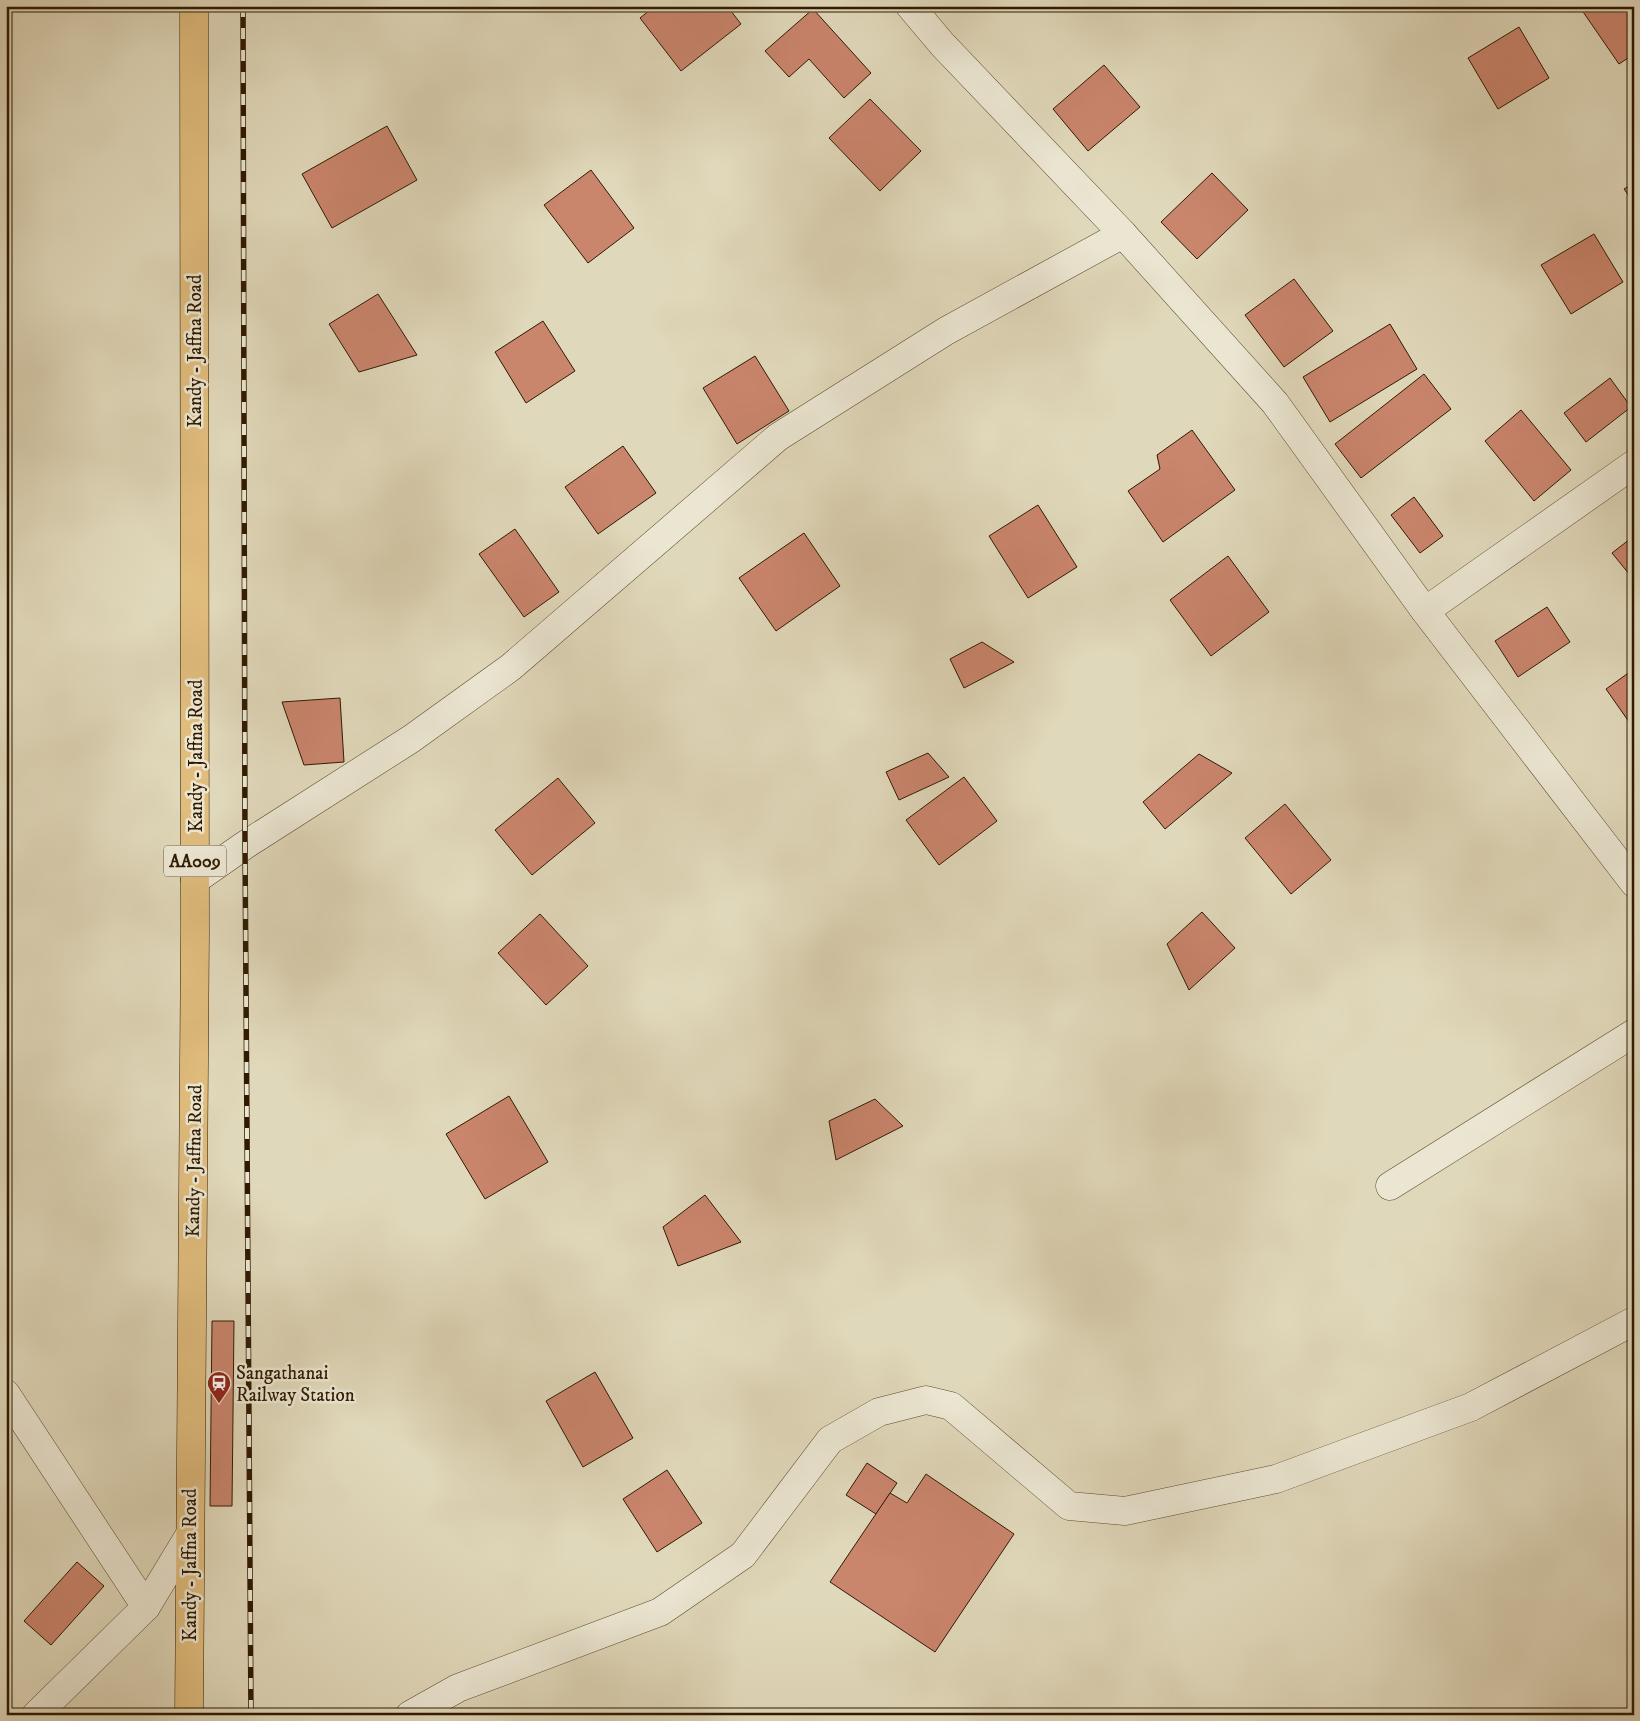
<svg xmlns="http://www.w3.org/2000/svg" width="1640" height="1721" viewBox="0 0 1640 1721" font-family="'IM FELL DW Pica',serif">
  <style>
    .building { fill: #ca856d; stroke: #2f1a01 }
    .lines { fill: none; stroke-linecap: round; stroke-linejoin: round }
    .minor-casing { stroke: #5b4a2f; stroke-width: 29 }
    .highway-casing { stroke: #2f1a01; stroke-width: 29 }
    .minor { stroke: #ebe6d2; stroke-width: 28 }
    .highway { stroke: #e0bc7d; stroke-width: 28 }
    .rail-casing { stroke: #2f1a01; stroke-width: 5.5 }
    .rail { stroke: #ebe6d2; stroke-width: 4; stroke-dasharray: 11; stroke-linecap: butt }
    .labels { text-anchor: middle; stroke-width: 5; stroke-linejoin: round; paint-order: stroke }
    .shield { fill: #ebe6d2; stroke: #675740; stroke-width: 1 }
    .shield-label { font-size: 18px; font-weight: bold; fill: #2f1a01 }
    .street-label { font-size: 19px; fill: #2f1a01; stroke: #ebe6d2 }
    .poi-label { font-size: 19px; fill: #2f1a01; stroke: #ebe6d2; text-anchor: start }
  </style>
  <rect width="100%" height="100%" fill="#e0d8ba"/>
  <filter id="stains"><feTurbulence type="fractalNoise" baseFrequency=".004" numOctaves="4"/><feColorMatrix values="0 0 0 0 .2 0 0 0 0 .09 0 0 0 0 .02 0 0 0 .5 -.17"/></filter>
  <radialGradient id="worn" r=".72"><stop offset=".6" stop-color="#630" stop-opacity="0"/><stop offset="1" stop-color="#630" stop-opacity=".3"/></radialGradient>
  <g class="building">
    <path d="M655,6H727L741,24L681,71L640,18Z"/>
    <path d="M1579,6H1634V54L1619,64Z"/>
    <path d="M813,9L871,73L844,98L809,59L789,77L765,51Z"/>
    <path d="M1519,27L1549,78L1498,109L1468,58Z"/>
    <path d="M1104,65L1140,107L1088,151L1053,109Z"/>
    <path d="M870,99L921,151L880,191L829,138Z"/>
    <path d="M387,126L417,180L332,228L302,174Z"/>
    <path d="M591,170L634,228L588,263L544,205Z"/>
    <path d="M1212,173L1248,210L1197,259L1161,222Z"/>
    <path d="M1634,183V203L1624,189Z"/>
    <path d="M1594,234L1623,282L1571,314L1541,265Z"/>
    <path d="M1294,279L1333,331L1284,367L1245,315Z"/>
    <path d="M378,294L417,355L359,372L329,324Z"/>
    <path d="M543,321L575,371L526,403L495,352Z"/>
    <path d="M1390,324L1417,369L1330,422L1303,377Z"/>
    <path d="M755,356L789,411L737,444L703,388Z"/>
    <path d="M1424,374L1451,409L1361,478L1335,444Z"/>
    <path d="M1610,378L1631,407L1586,442L1564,413Z"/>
    <path d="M1521,410L1571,470L1534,501L1485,441Z"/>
    <path d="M1192,430L1235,490L1163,542L1128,491L1160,469L1157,455Z"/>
    <path d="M623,446L656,493L598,534L565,487Z"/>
    <path d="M1414,497L1443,536L1420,553L1391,515Z"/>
    <path d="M1038,505L1077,567L1028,598L989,536Z"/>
    <path d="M515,529L559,592L524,617L479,554Z"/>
    <path d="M804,533L840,586L776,631L739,578Z"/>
    <path d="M1634,536V580L1612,553Z"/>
    <path d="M1228,556L1269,612L1211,656L1170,600Z"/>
    <path d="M1547,607L1570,642L1518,677L1495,641Z"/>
    <path d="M982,642L1014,662L964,688L950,659Z"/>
    <path d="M1634,669V729L1606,689Z"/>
    <path d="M340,698L344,762L304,765L282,702Z"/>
    <path d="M928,753L949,777L899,800L886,772Z"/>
    <path d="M1199,754L1232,773L1165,829L1143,802Z"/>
    <path d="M964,777L997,821L939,865L906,820Z"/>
    <path d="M558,778L595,823L532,875L495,830Z"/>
    <path d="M1285,804L1331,860L1291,894L1245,838Z"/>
    <path d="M1202,912L1235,948L1189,990L1167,944Z"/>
    <path d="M540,914L588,966L546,1005L498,953Z"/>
    <path d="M509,1096L548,1162L485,1199L446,1134Z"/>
    <path d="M875,1099L903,1126L836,1160L829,1121Z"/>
    <path d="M705,1195L741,1242L678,1266L663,1227Z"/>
    <path d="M212,1321H234L232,1506H210Z"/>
    <path d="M595,1372L633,1438L583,1467L546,1401Z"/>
    <path d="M867,1463L897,1483L876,1514L846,1495Z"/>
    <path d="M667,1470L702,1523L657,1552L623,1499Z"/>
    <path d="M926,1474L1014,1534L935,1652L830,1582L890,1493L907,1503Z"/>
    <path d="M77,1562L104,1586L51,1645L24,1621Z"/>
  </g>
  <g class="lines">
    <g class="minor-casing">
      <g id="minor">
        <path d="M910,6L942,44L1123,234L1275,403L1425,611L1634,883"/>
        <path d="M1425,611L1634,464"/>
        <path d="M195,880L245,845L411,739L511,667L778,437L946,331L1123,234"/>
        <path d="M1390,1186L1634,1033"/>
        <path d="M6,1394L146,1607"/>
        <path d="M36,1715L146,1607L189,1536"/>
        <path d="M410,1715L458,1688L660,1612L743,1555L830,1440L879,1412L926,1400L951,1406L1069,1506L1125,1511L1276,1479L1471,1407L1634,1321"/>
      </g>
    </g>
    <g class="highway-casing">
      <path id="highway" d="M189,1715L195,933L194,6"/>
    </g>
    <use href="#minor" class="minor"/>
    <use href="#highway" class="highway"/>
    <g class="rail-casing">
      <path id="rail" d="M243,6L245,845L251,1715"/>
    </g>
    <use href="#rail" class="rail"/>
  </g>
  <defs>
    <g id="station-pin" transform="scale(1.25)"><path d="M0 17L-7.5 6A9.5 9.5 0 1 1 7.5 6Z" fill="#8f2418" stroke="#ebe6d2"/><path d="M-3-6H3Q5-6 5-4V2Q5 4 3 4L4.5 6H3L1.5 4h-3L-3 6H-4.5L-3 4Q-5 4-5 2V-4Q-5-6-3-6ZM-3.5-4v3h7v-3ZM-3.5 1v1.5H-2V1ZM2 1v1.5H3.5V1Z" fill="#fff"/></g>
  </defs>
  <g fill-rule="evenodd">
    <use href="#station-pin" x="219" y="1383"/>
  </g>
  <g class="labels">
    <rect class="shield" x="164" y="845.5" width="62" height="31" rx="4"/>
    <g class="shield-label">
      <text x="195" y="867">AA009</text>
    </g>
    <g class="street-label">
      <text transform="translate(194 351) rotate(-90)" y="7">Kandy - Jaffna Road</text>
      <text transform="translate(195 756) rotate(-90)" y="7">Kandy - Jaffna Road</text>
      <text transform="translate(193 1161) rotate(-89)" y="7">Kandy - Jaffna Road</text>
      <text transform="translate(189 1565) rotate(-90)" y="7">Kandy - Jaffna Road</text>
    </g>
    <g class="poi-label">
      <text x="236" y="1379">Sangathanai<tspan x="236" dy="22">Railway Station</tspan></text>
    </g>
  </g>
  <rect width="1640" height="1721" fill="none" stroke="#e0d8ba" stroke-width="25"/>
  <rect x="8" y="8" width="1625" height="1706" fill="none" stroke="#2f1a01" stroke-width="2.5"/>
  <rect x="12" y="12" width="1615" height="1696" fill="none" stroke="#2f1a01"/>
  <rect width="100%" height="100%" filter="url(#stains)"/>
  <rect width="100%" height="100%" fill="url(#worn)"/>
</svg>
